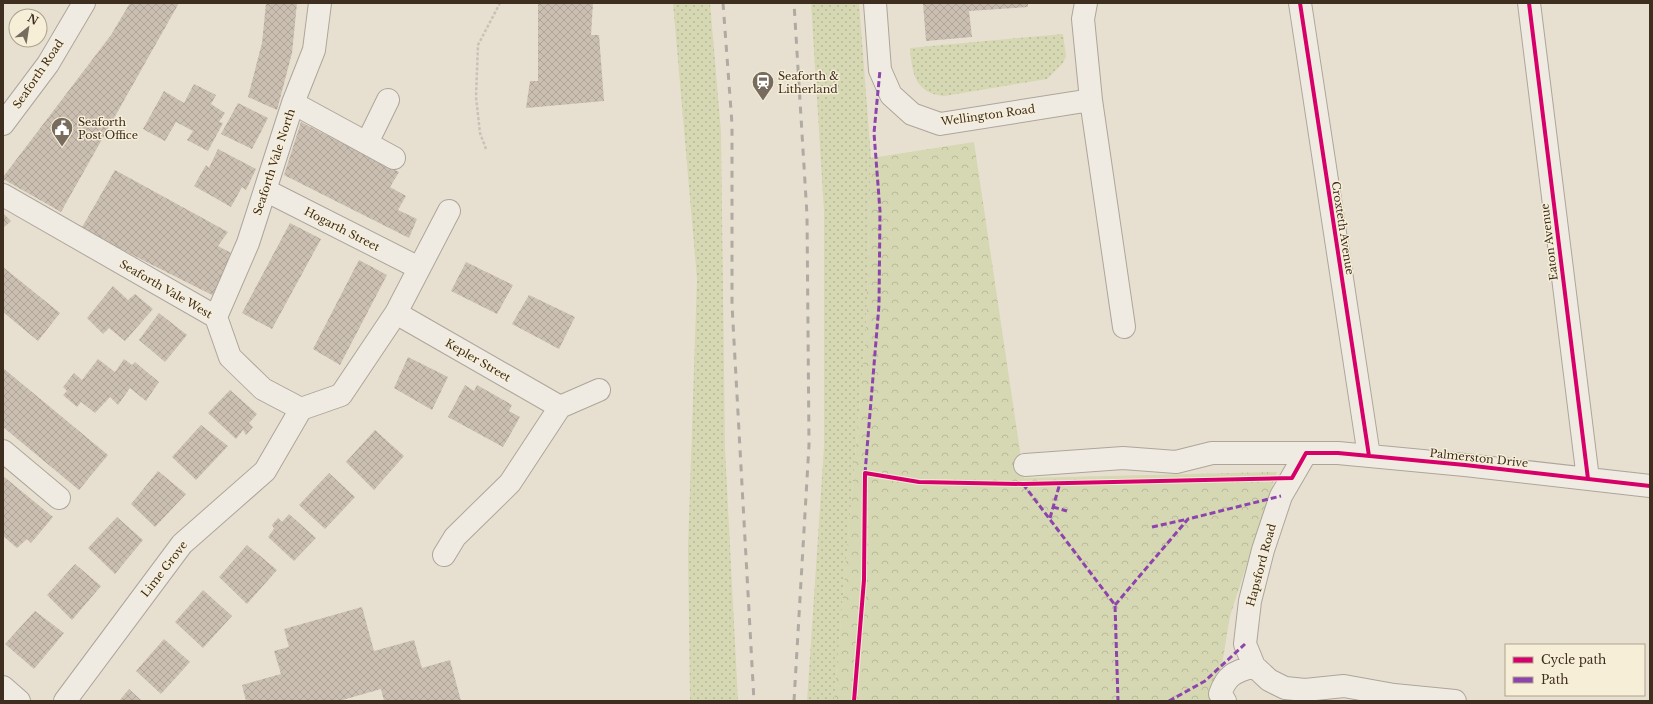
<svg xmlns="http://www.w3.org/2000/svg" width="1653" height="704" font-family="'Libre Baskerville',serif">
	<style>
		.grass { fill: url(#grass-dots) }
		.park { fill: url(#park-crowns) }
		.building { fill: url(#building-cross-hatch) }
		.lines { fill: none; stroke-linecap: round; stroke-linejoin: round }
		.minor-casing { stroke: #ada599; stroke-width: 24 }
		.path { stroke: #c8c2b9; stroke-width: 2.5; stroke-dasharray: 3 2; stroke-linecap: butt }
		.minor { stroke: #efebe3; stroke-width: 22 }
		.rail { stroke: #afaaa2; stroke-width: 3; stroke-dasharray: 7 7; stroke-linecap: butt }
		.quiet { stroke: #8e44ad; stroke-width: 3; stroke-dasharray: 6 3; stroke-linecap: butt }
		.cycleway-casing { stroke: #f7eed8; stroke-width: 6 }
		.cycleway { stroke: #d6006c; stroke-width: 4 }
		.labels { text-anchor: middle; stroke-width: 3; stroke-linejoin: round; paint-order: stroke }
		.street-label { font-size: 11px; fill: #3d2e20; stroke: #f7eed8 }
		.poi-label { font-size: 11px; fill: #3d2e20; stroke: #f7eed8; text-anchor: start }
	</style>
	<defs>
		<pattern id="grass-dots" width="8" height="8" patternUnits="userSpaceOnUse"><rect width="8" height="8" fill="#d6d7b3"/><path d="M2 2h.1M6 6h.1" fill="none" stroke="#b9b99a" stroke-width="1.8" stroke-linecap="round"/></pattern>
		<pattern id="park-crowns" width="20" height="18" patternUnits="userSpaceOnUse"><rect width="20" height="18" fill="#d6d7b3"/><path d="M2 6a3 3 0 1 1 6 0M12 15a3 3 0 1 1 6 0" fill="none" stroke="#b9b99a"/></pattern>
		<pattern id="building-cross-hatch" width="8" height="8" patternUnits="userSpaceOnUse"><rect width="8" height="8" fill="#cbbfb2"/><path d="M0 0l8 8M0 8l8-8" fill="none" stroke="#afa499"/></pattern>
	</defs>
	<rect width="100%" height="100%" fill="#e7e0d1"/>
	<!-- grass -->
	<path class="grass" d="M 673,3 L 710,3 L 721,132 L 725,449 L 738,701 L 690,701 L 688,548 L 697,279 Z
		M 811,3 L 859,3 L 871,158 L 866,330 L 834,701 L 807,701 L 824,447 L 824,211 Z
		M 1063,34 L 1066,56 L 1063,63 L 1047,79 L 944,96 C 915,93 912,74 910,48 Z"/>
	<!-- park -->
	<path class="park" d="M 974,142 L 1024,478 L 1277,472 L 1230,616 L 1216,701 L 834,701 L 866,330 L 871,158 Z"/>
	<!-- building -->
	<path class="building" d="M 130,3 L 179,3 L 61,212 L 3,179 L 3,177 L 111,35 Z
		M 266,3 L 297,3 L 292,53 L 277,110 L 248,97 L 262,43 Z
		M 538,3 L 593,3 L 591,35 L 599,35 L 604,101 L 526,108 L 530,81 L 538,81 Z
		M 923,3 L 1028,3 L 1028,7 L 969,11 L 972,37 L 926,41 Z
		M 194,84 L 216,95 L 211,104 L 225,113 L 219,122 L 223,123 L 208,151 L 187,140 L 193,131 L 176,122 L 165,141 L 143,129 L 164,91 L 184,103 Z
		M 238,103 L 268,118 L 252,149 L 221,134 Z
		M 301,122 L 399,172 L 390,187 L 406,196 L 398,210 L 417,219 L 409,238 L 284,175 Z
		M 218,149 L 256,169 L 246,190 L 242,187 L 231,207 L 194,186 L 206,165 L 209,168 Z
		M 115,170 L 228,232 L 218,246 L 233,254 L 216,297 L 81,229 Z
		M 3,213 L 11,221 L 3,228 Z
		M 290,223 L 321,239 L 272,329 L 242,313 Z
		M 359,260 L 387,275 L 340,365 L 313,349 Z
		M 466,262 L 513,285 L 497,314 L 451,291 Z
		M 3,267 L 60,313 L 38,341 L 3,312 Z
		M 113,286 L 128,300 L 135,294 L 153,309 L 125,341 L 109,328 L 103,334 L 87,318 Z
		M 529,295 L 575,317 L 559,349 L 512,324 Z
		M 159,313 L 187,335 L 165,362 L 139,340 Z
		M 408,357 L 448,377 L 432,410 L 394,388 Z
		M 98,359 L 115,372 L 124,359 L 132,365 L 135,362 L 159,382 L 146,401 L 130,388 L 118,405 L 110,397 L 95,413 L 81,402 L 77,407 L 63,395 L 67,391 L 63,387 L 74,373 L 82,380 Z
		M 3,368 L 108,455 L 79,490 L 3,427 Z
		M 465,385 L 474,391 L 477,385 L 512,405 L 509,411 L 520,417 L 503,447 L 448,417 Z
		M 230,390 L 257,414 L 249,423 L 253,427 L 246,435 L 243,430 L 236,439 L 208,413 Z
		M 201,425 L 228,446 L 196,480 L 172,457 Z
		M 375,430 L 404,456 L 374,490 L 346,462 Z
		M 158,471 L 186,494 L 155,527 L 131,504 Z
		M 329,473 L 355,497 L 325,529 L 299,505 Z
		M 3,476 L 53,517 L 31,543 L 27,539 L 17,548 L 3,536 Z
		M 289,514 L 316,538 L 294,561 L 268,537 L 274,529 L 272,525 L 278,518 L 282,522 Z
		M 117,517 L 143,540 L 115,574 L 88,548 Z
		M 247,545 L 277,570 L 247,604 L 219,577 Z
		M 75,564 L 101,586 L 72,620 L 47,595 Z
		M 203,590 L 232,616 L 203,648 L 175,622 Z
		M 362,607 L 374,651 L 414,640 L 422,668 L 450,660 L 461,701 L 384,701 L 381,689 L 339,701 L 246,701 L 242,685 L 281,674 L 274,651 L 289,647 L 284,629 Z
		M 35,611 L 64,633 L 34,669 L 5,644 Z
		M 164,639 L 190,662 L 161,694 L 136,671 Z
		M 129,689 L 142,701 L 119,701 Z"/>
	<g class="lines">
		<!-- minor casing -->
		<g class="minor-casing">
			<path id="minor" d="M 875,3 L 880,70 L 891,95 L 912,114 L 940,124 L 1091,100
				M 1086,3 L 1083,19 L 1091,100 L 1124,327
				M 1300,3 L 1369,456
				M 1529,3 L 1588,479
				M 293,103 L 394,158
				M 3,124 L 48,64 L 84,3
				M 367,143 L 388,100
				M 265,190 L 419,268
				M 3,195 L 216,317 L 230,357 L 263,389 L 301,409
				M 396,313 L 560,407
				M 216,317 L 248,243 L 293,103 L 314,50 L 320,3
				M 301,409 L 341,395 L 396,313 L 449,211
				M 3,451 L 59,498
				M 1306,453 L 1281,496 L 1263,550 L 1250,601 L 1245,644 L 1254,666 L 1269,680 L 1285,688 L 1305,690 L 1344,686 L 1394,695 L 1455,701
				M 1025,465 L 1123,458 L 1176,462 L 1212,453 L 1338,453 L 1465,465 L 1650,486
				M 444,555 L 455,537 L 510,483 L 560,407 L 599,390
				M 3,687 L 19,701
				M 65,701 L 182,544 L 265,471 L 301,409
				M 1225,701 L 1220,694 C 1227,674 1235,672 1254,666"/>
		</g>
		<!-- path -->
		<path class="path" d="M 486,149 L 480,133 L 476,97 L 478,45 L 500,3"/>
		<!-- minor -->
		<use href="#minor" class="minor"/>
		<!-- rail -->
		<path class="rail" d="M 723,3 L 732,124 L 732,305 L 754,701
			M 794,701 L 809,445 L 807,215 L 794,3"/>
		<!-- quiet -->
		<path class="quiet" d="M 865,473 L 879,305 L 880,211 L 874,133 L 880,70
			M 1023,484 L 1115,605 L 1118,701
			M 1053,507 L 1067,511
			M 1050,518 L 1060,483
			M 1152,527 L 1188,519
			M 1115,605 L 1188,519 L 1281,496
			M 1169,701 L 1205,681 L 1245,644"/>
		<!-- cycleway casing -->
		<g class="cycleway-casing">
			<path id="cycleway" d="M 1300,3 L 1369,456
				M 1529,3 L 1588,479
				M 854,701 L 864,580 L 865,473 L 919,482 L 1023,484 L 1292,478 L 1306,453 L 1338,453 L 1465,465 L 1650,486"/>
		</g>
		<!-- cycleway -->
		<use href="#cycleway" class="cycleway"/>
	</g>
	<!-- icons -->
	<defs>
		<g id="station-pin" transform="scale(1.15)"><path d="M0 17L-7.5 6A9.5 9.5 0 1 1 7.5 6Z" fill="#786c5e" stroke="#f7eed8"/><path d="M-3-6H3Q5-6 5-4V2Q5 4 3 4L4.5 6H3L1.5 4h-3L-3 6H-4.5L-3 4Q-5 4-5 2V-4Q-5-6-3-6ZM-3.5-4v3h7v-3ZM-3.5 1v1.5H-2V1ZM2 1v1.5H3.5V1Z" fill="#fff"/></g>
		<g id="civic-pin" transform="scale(1.15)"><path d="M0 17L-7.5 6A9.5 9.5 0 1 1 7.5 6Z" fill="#786c5e" stroke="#f7eed8"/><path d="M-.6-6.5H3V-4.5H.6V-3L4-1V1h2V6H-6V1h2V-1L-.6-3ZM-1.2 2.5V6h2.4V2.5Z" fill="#fff"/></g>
	</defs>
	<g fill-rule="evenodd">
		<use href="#station-pin" x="763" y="82"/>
		<use href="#civic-pin" x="62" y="128"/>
	</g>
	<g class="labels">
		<!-- street labels -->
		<g class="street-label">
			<text transform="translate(38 74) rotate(-56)" y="4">Seaforth Road</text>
			<text transform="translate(988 115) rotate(-8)" y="4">Wellington Road</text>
			<text transform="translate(274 162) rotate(-72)" y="4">Seaforth Vale North</text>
			<text transform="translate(1343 228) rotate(81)" y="4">Croxteth Avenue</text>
			<text transform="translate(342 229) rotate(27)" y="4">Hogarth Street</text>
			<text transform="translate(1549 242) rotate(-97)" y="4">Eaton Avenue</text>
			<text transform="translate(166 289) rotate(30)" y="4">Seaforth Vale West</text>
			<text transform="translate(478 360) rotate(30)" y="4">Kepler Street</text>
			<text transform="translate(1479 458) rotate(6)" y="4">Palmerston Drive</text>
			<text transform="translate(1261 565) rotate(-75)" y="4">Hapsford Road</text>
			<text transform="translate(164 569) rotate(-52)" y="4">Lime Grove</text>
		</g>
		<!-- poi labels -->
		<g class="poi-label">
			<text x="778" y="80">Seaforth &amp;<tspan x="778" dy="13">Litherland</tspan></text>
			<text x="78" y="126">Seaforth<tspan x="78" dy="13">Post Office</tspan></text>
		</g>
	</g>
	<!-- border -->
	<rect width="1653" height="704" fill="none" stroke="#3d2e20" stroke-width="8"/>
	<!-- legend -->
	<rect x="1505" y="644" width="140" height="52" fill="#f7eed8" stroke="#ada18e"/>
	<rect x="1513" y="657" width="20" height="6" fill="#d6006c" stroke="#ada18e"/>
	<text x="1541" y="664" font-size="12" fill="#3d2e20">Cycle path</text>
	<rect x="1513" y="677" width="20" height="6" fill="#8e44ad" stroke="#ada18e"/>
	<text x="1541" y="684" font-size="12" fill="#3d2e20">Path</text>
	<!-- north arrow -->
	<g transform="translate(28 28) rotate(30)"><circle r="19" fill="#f7eed8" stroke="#ada18e"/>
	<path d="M0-3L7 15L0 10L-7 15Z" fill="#786c5e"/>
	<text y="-6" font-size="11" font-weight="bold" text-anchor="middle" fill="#3d2e20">N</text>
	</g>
</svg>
